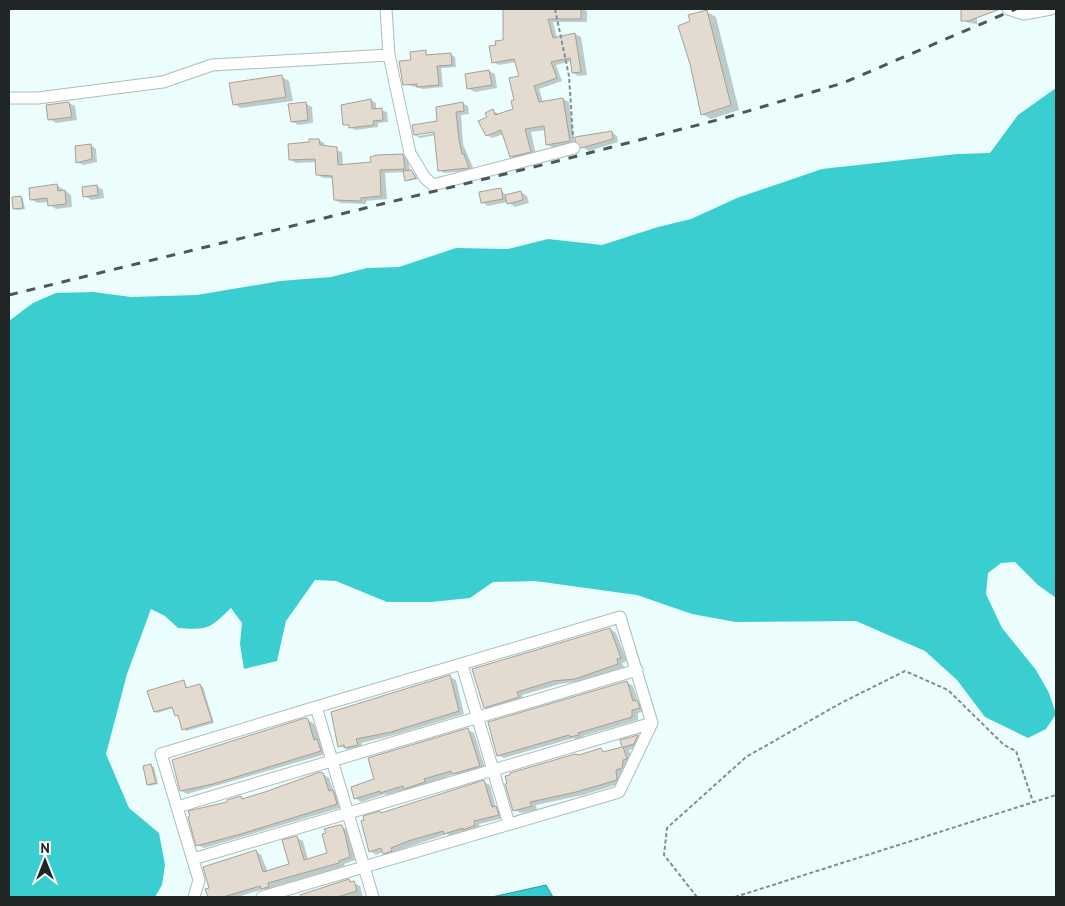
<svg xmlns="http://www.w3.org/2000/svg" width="1065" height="906" font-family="'PT Sans',sans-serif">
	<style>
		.forest { fill: #3aced1 }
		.water { fill: #36cbce; stroke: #2f9a9c }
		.shadow { fill: #0003; fill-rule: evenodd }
		.building { fill: #e3dbcf; stroke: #a8a095 }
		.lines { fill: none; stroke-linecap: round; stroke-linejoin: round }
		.minor-casing { stroke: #acbdbd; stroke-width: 13 }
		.path { stroke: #828d8d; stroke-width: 2; stroke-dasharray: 4 2.5; stroke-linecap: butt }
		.minor { stroke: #fff; stroke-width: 11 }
		.rail { stroke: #4e5757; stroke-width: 3; stroke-dasharray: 9 9; stroke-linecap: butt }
	</style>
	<rect width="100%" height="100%" fill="#ecfdfd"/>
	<!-- forest -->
	<path class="forest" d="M 1056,88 L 1056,598 L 1038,585 L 1015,562 L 1001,563 L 988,573 L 986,594 L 1002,628 L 1036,670 L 1049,693 L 1056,714 L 1046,729 L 1028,738 L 985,717 L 957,680 L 925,651 L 856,621 L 736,622 L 692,614 L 637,595 L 535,581 L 493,582 L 470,598 L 431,602 L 387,602 L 336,581 L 315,580 L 286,621 L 277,661 L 244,669 L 240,644 L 242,623 L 231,608 C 209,629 209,630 178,628 L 165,616 L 151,609 L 127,674 L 106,754 L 129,808 L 159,833 L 165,865 L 162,885 L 155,897 L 9,897 L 9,321 L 33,303 L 56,293 L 93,292 L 131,297 L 197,295 L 280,281 L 331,277 L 367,268 L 399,267 L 456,248 L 508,249 L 548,239 L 602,245 L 658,227 L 691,219 L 737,198 L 822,169 L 957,154 L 990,153 L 1018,115 Z"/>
	<!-- water -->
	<path class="water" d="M 546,885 L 553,897 L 492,897 Z"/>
	<!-- shadow -->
	<path class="shadow" d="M 504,9 L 582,9 L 587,11 L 587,22 L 553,22 L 557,38 L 575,34 L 581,37 L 587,75 L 578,76 L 573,73 L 572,61 L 556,65 L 562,81 L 539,89 L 543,102 L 563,99 L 569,102 L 575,144 L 553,148 L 547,144 L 546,130 L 531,132 L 536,155 L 517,160 L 511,156 L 504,134 L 492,138 L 485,134 L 480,121 L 488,118 L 493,111 L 499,114 L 514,109 L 520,77 L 516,62 L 499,65 L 493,62 L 505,41 Z
		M 963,9 L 977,9 L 977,24 L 969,23 L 963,20 Z
		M 707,12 L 716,17 L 739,110 L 711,119 L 702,114 L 692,22 Z
		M 425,52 L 430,56 L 450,54 L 455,57 L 456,67 L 441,68 L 443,87 L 423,89 L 404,84 L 413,61 Z
		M 489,71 L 495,74 L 497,88 L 475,92 L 468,88 Z
		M 282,77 L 289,81 L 293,101 L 241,108 L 234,104 Z
		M 371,100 L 376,103 L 376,109 L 387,112 L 388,122 L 378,123 L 378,127 L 355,130 L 345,124 Z
		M 69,103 L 75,106 L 77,120 L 56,123 L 49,119 Z
		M 305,103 L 312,107 L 313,123 L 298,125 L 292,121 Z
		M 462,103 L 468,106 L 469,114 L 461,115 L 463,144 L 474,170 L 444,173 L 439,170 L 436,135 L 420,138 L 415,135 L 439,122 ZM 440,130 L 441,132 L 418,136 L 418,133 Z
		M 611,132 L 617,136 L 618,142 L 589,151 L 582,147 Z
		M 319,140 L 324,143 L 325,147 L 342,152 L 343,165 L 372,163 L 402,155 L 408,159 L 410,171 L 414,173 L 418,179 L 409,181 L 406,180 L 404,172 L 385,173 L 387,199 L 366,201 L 366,204 L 341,203 L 335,200 L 333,178 L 323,178 L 318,175 L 317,162 L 296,163 L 291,160 L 290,145 Z
		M 91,145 L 96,149 L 97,162 L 83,165 L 77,162 Z
		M 57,185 L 71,195 L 72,207 L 56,209 L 50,205 L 49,202 L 38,203 L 32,200 Z
		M 97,186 L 103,190 L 104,198 L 91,200 L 85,196 Z
		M 501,190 L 507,196 L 521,192 L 527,196 L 529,203 L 515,207 L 508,202 L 488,206 L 482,202 Z
		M 21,197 L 23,199 L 25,209 L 17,210 L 14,209 Z
		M 610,629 L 616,633 L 627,661 L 622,663 L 624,667 L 582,681 L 560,684 L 522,695 L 524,701 L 491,711 L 485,707 Z
		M 450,677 L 456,680 L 464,714 L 398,734 L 361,743 L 363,748 L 352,751 L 339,746 Z
		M 184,681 L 188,689 L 200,685 L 203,687 L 214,723 L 186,731 L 173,708 L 157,713 L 155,711 Z
		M 627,682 L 633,686 L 638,701 L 643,705 L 645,711 L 638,713 L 638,720 L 583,736 L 584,738 L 577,740 L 574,738 L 504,758 L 498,755 Z
		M 308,720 L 314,724 L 326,754 L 187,794 L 181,791 Z
		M 468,730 L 474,733 L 485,768 L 459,777 L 454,774 L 411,791 L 408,789 L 387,795 L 385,794 L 361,802 L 355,798 L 376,780 Z
		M 638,736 L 643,739 L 640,747 L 629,750 L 632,762 L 628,771 L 621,773 L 622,783 L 583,795 L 536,805 L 537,810 L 521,813 L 515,810 L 579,756 L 601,749 L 607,753 L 624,748 L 621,741 Z
		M 151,766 L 154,767 L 158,784 L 150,786 L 148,784 Z
		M 323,774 L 329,778 L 334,792 L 339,795 L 343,807 L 204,848 L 198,845 L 229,803 L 241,797 L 244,799 Z
		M 484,782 L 490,785 L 496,808 L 501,811 L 504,818 L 479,824 L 480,829 L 450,836 L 447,834 L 396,851 L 397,854 L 390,856 L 383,852 L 376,855 L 370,851 L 382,814 Z
		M 342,827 L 348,830 L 356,856 L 354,856 L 355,860 L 344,864 L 345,866 L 273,887 L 274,890 L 268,892 L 264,889 L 237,897 L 209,897 L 207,890 L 256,851 L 261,855 L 268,872 L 290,865 L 297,838 L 303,841 L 308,860 L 329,854 Z
		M 349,881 L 360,886 L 363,897 L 296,897 Z"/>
	<!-- building -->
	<path class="building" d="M 503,9 L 581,9 L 581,19 L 548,19 L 553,38 L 575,33 L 581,72 L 572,73 L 570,58 L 551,62 L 557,78 L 534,86 L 539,102 L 563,98 L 570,141 L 546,145 L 544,126 L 525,129 L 531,152 L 510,157 L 501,130 L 486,136 L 478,121 L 487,117 L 485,113 L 493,109 L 495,115 L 513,109 L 511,101 L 514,100 L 509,78 L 519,76 L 514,59 L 492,63 L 489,46 L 496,45 L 495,41 L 503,40 Z
		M 961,9 L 997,9 L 998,10 L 968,21 L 961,21 Z
		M 707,10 L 731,105 L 701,115 L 690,64 L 678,26 L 690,21 L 688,15 Z
		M 426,50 L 426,55 L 451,53 L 452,65 L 437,66 L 439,85 L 417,87 L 417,84 L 403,85 L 399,61 L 411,60 L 410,52 Z
		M 489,70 L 492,85 L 467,89 L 465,74 Z
		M 282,75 L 286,97 L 233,105 L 229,83 Z
		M 371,99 L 372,109 L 382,108 L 383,120 L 373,121 L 374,125 L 349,128 L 349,125 L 343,125 L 341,105 Z
		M 69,102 L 72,117 L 48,120 L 46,105 Z
		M 306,102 L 308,120 L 291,122 L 288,104 Z
		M 463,102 L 464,111 L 456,112 L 459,140 L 462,154 L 464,154 L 469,168 L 438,171 L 434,132 L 414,135 L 412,125 L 437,121 L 436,107 Z
		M 612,131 L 613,139 L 581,148 L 575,141 L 575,137 Z
		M 309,139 L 319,139 L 320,145 L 337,147 L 338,165 L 371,162 L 370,157 L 377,155 L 403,154 L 405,169 L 380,170 L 381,196 L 361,198 L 361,201 L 334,200 L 332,176 L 316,175 L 315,159 L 289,160 L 288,144 L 309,142 Z
		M 91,144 L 92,159 L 76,163 L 75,146 Z
		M 411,170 L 416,178 L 405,181 L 403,171 Z
		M 57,184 L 58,191 L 65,190 L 66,204 L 48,206 L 47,198 L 30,200 L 29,188 Z
		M 97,185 L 98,195 L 83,197 L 82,187 Z
		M 501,188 L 503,199 L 481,203 L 479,192 Z
		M 521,191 L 523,200 L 507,204 L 505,195 Z
		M 21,196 L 23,208 L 13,209 L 12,197 Z
		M 610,628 L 621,658 L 617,659 L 618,664 L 575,679 L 553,681 L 517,692 L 519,697 L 484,708 L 472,669 Z
		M 450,675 L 459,711 L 391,732 L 356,739 L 358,745 L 345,748 L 344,745 L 338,747 L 331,712 Z
		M 184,680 L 186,688 L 200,684 L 212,721 L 182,730 L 178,715 L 175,716 L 172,707 L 154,712 L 147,691 Z
		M 627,681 L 633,701 L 637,700 L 640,708 L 632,710 L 632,717 L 578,733 L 579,735 L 570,737 L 569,735 L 497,756 L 488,722 Z
		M 305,718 L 308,719 L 314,740 L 317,739 L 321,751 L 213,784 L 180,791 L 172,760 Z
		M 468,728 L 480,766 L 452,774 L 451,771 L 424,779 L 425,782 L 404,789 L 403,786 L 380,793 L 380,791 L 354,799 L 351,787 L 374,779 L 368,758 Z
		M 638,735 L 634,744 L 623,747 L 627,759 L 623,760 L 622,768 L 616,770 L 617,780 L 576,792 L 530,802 L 532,806 L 513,811 L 505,784 L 507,783 L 505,776 L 510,775 L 510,773 L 575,754 L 579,755 L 601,748 L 603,752 L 622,747 L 620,740 Z
		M 151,764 L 156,783 L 147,785 L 143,766 Z
		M 320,772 L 323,773 L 329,791 L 333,790 L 337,804 L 241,834 L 196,846 L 188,817 L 190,816 L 188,811 L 227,802 L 227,800 L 241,796 L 242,799 L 265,792 Z
		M 484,780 L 492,807 L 496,806 L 499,815 L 474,821 L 475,825 L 463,830 L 463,828 L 444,834 L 443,831 L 408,841 L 391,848 L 392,851 L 383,854 L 381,848 L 369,852 L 361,821 L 364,820 L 363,816 L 380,811 L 381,813 Z
		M 339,825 L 342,825 L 345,834 L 350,857 L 339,861 L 339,863 L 268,883 L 269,887 L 261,889 L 260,886 L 223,897 L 208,897 L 205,889 L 209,888 L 203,867 L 256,850 L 263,872 L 289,864 L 282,840 L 297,836 L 304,860 L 327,853 L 322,834 L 326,833 L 324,829 Z
		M 349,879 L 350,882 L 354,881 L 357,891 L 337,897 L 301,897 L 300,895 Z"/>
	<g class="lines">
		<!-- minor casing -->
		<g class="minor-casing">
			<path id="minor" d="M 386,9 L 389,55 L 410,153 L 425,178 L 433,185 L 574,148
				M 1008,9 L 1024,14 L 1051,9
				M 9,98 L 38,98 L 163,82 L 212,65 L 389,55
				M 462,665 L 509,824
				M 177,807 L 637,670
				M 193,859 L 652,723
				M 194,897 L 199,880 L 161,754 L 316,707 L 373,897
				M 262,897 L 619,792 L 652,723 L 620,617 L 316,707"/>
		</g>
		<!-- path -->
		<path class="path" d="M 555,9 L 569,76 L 573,138
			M 697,897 L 664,855 L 667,828 L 746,757 L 841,703 L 905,671 L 948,690 L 1004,745 L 1016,751 L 1033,802
			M 735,897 L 1056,795"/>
		<!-- minor -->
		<use href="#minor" class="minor"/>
		<!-- rail -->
		<path class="rail" d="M 9,295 L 546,164 L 721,119 L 843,83 L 1016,9"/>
	</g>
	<!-- border -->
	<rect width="1065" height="906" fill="none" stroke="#202626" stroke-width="20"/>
	<!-- north arrow -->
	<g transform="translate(45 861)" stroke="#ffffff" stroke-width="4" paint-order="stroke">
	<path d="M0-4L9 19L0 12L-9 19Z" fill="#202626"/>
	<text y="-8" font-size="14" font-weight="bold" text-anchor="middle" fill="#202626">N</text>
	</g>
</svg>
